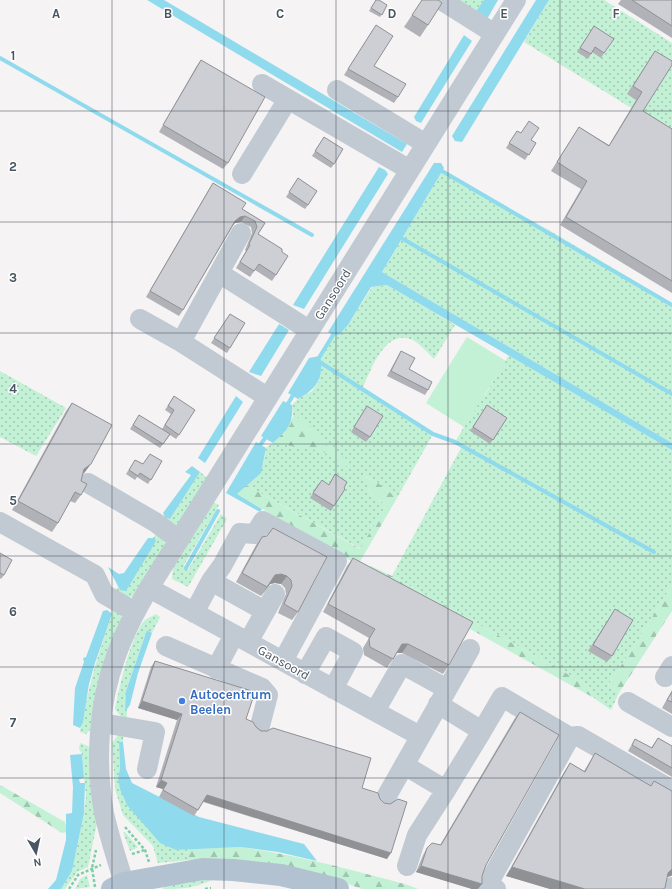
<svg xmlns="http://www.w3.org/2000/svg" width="672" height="889" font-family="Karla,sans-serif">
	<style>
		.grass { fill: url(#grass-dots) }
		.forest { fill: url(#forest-firs) }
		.park { fill: #c3f1d5 }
		.water { fill: #90daee }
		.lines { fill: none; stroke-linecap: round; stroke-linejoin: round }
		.stream { stroke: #90daee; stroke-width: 4 }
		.path { stroke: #7ad0a6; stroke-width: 2.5; stroke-dasharray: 3 2; stroke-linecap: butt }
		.minor { stroke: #c1cad2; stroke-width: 20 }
		.major { stroke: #b3c2d1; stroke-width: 22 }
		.wall { fill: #b0b2b7 }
		.shaded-wall { fill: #909195 }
		.building { fill: #cdcfd5; stroke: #909195 }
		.grid { fill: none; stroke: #4a5661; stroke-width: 1; stroke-opacity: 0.55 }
		.shop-dot { fill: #3f7fe0; stroke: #fff; stroke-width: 1.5 }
		.labels { text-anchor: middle; stroke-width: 3; stroke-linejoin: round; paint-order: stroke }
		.street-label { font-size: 13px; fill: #4a5661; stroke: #fff }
		.shop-label { font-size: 13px; font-weight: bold; fill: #366cbe; stroke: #fff; text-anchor: start }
		.grid-label { font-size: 13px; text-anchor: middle; font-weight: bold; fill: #4a5661; stroke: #fff; stroke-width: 3; stroke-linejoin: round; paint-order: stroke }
	</style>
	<defs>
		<pattern id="grass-dots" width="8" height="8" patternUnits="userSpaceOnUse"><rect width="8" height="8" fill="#c3f1d5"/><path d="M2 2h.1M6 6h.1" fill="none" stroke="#a0c6b0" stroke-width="1.8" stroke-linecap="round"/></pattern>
		<pattern id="forest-firs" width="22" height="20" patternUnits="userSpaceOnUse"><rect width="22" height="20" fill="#c3f1d5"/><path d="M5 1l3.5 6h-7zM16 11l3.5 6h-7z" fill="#a0c6b0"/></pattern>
	</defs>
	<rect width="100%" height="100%" fill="#f5f3f3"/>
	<!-- grass -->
	<path class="grass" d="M 454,0 L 484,0 L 474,14 Z
		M 549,0 L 604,0 L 672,43 L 672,133 L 524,42 Z
		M 442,171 L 547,229 L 672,303 L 672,443 L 382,272 Z
		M 387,285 L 455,325 L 434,359 C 428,353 420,344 413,340 C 385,328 372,368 363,387 L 433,434 L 397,498 L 378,483 L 363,475 L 370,493 L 386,505 L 361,549 L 246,485 C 261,477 264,464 266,448 L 273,443 L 293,417 L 292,405 L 298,399 L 312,391 L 319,381 L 320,356 L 333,335 L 339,335 L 348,325 L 372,287 Z
		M 509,355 L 672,450 L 672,585 L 637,642 L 608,685 L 619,693 L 611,710 L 594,698 L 589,686 L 392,576 L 462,446 L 455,442 L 481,398 L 485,395 Z
		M 0,371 L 66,408 L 36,456 L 0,437 Z
		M 200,472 L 209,479 L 180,524 L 169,528 L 157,520 L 164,515 L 170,519 Z
		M 209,500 L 219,505 L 184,565 L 188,570 L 221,514 L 227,519 L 188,587 L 172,579 L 173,566 Z
		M 157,533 L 163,538 L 166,547 L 136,596 L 121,599 L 113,593 L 118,587 L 120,590 L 155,541 L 153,538 Z
		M 114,605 L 121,613 L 122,621 L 93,727 L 86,734 L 80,732 C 80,726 83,721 84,715 C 90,680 100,648 112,615 L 110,613 Z
		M 156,614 L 160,617 L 152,633 L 147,630 L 126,691 L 125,710 L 127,709 L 127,720 L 122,718 L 115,709 C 119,689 131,634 145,620 C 148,618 153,616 156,614 Z
		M 124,734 L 123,742 L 119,743 L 120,768 L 118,778 L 176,850 L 191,849 L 184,853 L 189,860 L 158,863 L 153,846 L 123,815 L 115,789 L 112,743 L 118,735 Z
		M 80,743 L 88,746 L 93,752 L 98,818 L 88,867 L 77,872 L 65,889 L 61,889 L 72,871 L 84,813 L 86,797 L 82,754 L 79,749 Z
		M 123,832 L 125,832 L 138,847 L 137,848 L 130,851 Z
		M 87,875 L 90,887 L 75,889 L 80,879 Z
		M 214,879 C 197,888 182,889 163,889 L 163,887 L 192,881 Z"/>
	<!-- forest -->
	<path class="forest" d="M 293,417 L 297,417 L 318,432 L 325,445 L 350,461 L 346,467 L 322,451 L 273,443 L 290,426 Z
		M 362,475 L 378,483 L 397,498 L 358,565 L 237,494 L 246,485 L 360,549 L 386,505 L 370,493 Z
		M 371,566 L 392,576 L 589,686 L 594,698 L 364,570 Z
		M 672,585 L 672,611 L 619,693 L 608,685 L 637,642 Z
		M 0,785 L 65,822 L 67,832 L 62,833 L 0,793 Z
		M 240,847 C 297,855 352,870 408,885 L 418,889 L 362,889 L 342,882 L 230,859 L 189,860 L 184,853 L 191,849 Z"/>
	<!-- park -->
	<path class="park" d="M 467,337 L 506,361 L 464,427 L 426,403 Z"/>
	<!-- water -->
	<path class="water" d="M 147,0 L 164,0 L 407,144 L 402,152 Z
		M 484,0 L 498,0 L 486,21 L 474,14 Z
		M 536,0 L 549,0 L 462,142 L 455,141 L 452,136 Z
		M 464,35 L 472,41 L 421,123 L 416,121 L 414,117 Z
		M 434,163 L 441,163 L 444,168 L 382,272 L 672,443 L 672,450 L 387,285 L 371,287 L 348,325 L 339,335 L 333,335 L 328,332 Z
		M 379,167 L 385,170 L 388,174 L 304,309 L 293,305 Z
		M 279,324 L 289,330 L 261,376 L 249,372 Z
		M 320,356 C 324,379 317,388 298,399 L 288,393 L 309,358 Z
		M 236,396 L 243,402 L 205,463 L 198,458 Z
		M 283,401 L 292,405 C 293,426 287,429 273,443 L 261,436 Z
		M 256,442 L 266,448 L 261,473 L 237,494 L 262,509 L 260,512 L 226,493 Z
		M 192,466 L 200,472 L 170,519 L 165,517 L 163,513 L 191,475 L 185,472 Z
		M 148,538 L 154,538 L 156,541 L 126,591 L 120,590 L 108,567 L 119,574 L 124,573 Z
		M 107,610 L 112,614 L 95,663 L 89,684 L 83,722 L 80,728 L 73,725 L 75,688 L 84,662 L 83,658 L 86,657 L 103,611 Z
		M 147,630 L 152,633 L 138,673 L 130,705 L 127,709 L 125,710 L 126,691 Z
		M 119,742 L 123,742 L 126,769 L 132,783 L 199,817 L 304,844 L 317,861 L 278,852 L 240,847 L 176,850 L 160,843 L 127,805 L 120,789 L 118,778 L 120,768 Z
		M 82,754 L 84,778 L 79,779 L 80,783 L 85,783 L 84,813 L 72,871 L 61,889 L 48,889 L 56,880 L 66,840 L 66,814 L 72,813 L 73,787 L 70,755 Z"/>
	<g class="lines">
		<!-- stream -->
		<path class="stream" d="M 0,58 L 312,235
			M 442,171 L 672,305
			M 403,239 L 672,394
			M 317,361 L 333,335
			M 318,361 L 433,434 L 455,442 L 654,552
			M 286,407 L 295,392
			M 258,448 L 268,434
			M 186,568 L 218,511"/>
		<!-- path -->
		<path class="path" d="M 125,827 L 145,850 L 149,862
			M 132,854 L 145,850
			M 95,887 L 92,868 L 96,850
			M 69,889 L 78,875 L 101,865
			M 205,889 L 211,888"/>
		<!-- minor -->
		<path class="minor" d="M 441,0 L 495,34
			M 262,84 L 410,170
			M 337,90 L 426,144
			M 242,174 L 288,99
			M 219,273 L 309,330
			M 140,319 L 181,342 L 267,397
			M 181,342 L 241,233
			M 88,483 L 155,522 L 179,540
			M 0,522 L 95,575 L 104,594 L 135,612
			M 211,581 L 222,566 L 240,533 L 255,534 L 263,521 L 337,561 L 283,661
			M 149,588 L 420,736
			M 194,613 L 211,581 L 265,611
			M 248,642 L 275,594
			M 166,646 L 262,688 L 268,695 L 260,726
			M 216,669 L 234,635
			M 305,674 L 326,637 L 353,652 L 333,689
			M 665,677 L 672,666
			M 628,702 L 672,727
			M 375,711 L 402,664 L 447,689
			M 102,723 L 155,732 L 147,769
			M 482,731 L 502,697 L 570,737 L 492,877 L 488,887 L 496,889
			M 570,737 L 578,736 L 672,790
			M 404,765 L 446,790 L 482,731 L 438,704
			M 385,799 L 470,649
			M 407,866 L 417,835 L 446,790
			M 124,883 C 117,860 109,836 104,813 C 95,763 98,704 116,656 C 124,633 136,610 149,588 L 516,0
			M 671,889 L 672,887"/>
		<!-- major -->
		<path class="major" d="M 112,889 L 124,883 L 203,869 L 233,870 L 281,875 L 338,889"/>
	</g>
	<!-- wall -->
	<path class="wall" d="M 376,0 L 387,5 L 380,17 L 369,11 Z
		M 422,0 L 438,0 L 428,25 L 420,37 L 404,27 Z
		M 621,0 L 672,0 L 672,38 L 618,4 Z
		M 376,25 L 374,66 L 398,97 L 394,103 L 344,75 Z
		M 594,26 L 604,53 L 601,58 L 592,52 L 588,59 L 577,52 Z
		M 655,51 L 643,111 L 672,129 L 672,293 L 560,225 L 581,189 L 551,171 L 579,127 L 609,145 L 636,100 L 627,94 Z
		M 201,60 L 228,163 L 223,169 L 159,132 L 196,67 Z
		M 517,131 L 536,143 L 525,160 L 506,148 Z
		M 324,137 L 334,164 L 331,168 L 312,156 Z
		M 298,178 L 308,205 L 305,209 L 286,197 Z
		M 213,183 L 242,209 L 265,223 L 258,234 L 276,275 L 272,281 L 255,270 L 250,277 L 236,268 L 246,251 L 245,250 L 252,233 L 251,227 L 241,222 L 235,223 L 233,226 L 183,310 L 179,316 L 146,297 L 209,189 Z
		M 230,314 L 230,348 L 227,353 L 211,343 Z
		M 401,351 L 409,369 L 428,390 L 425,395 L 387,376 L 398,356 Z
		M 174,396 L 179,435 L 176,439 L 170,435 L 160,448 L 130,429 L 139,415 L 162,429 L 171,414 L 165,410 Z
		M 72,403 L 85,472 L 83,474 L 81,481 L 81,495 L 75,503 L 70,501 L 58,523 L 52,532 L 12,510 L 66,411 Z
		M 487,405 L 507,418 L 490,444 L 470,431 Z
		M 364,410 L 370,437 L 366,442 L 351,432 Z
		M 135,460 L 143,464 L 162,461 L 148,484 L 137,477 L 135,480 L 126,474 Z
		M 335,474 L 344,488 L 334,506 L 331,511 L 310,498 L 318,484 L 329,485 Z
		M 262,537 L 327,557 L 298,612 L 292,620 L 278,613 L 286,594 L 285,588 L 281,584 L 275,583 L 270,584 L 261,596 L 236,582 L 256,545 Z
		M 0,553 L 4,575 L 1,579 L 0,578 Z
		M 353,558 L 449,665 L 443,674 L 402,653 L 397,653 L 387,668 L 364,655 L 363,648 L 369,638 L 323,612 L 347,566 Z
		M 615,609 L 612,656 L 607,662 L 588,651 Z
		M 155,661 L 246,719 L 256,727 L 362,788 L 387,859 L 203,802 L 194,816 L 159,797 L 163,789 L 156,787 L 177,720 L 138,708 L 151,667 Z
		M 672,690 L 672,714 L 662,708 Z
		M 520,712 L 486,865 L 482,876 L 478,889 L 472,889 L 416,872 L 423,855 L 427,848 L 440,845 L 515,718 Z
		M 658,738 L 672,746 L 672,777 L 628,751 L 635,739 L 651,748 Z
		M 595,753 L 651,786 L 654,781 L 672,791 L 672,875 L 671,876 L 667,877 L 664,889 L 550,889 L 506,876 L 564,772 L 570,763 L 584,771 Z"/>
	<!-- shaded-wall -->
	<path class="shaded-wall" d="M 245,216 L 241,222 L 235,223 L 231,227 L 235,221 L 240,217 Z
		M 91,464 L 85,472 L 78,478 L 84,469 Z
		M 281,574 L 287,576 L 281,584 L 275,583 L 270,584 L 261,596 L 275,575 Z
		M 402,644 L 408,644 L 402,653 L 397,653 Z
		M 142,701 L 182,714 L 177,720 L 138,708 Z
		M 161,780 L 167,783 L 163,789 L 156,787 Z
		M 207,795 L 391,853 L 387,859 L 202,801 Z
		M 421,866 L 482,884 L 478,889 L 472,889 L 416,872 Z
		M 512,867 L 585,889 L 550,889 L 506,876 Z
		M 672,869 L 672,875 L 671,876 L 666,877 L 668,873 Z"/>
	<!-- building -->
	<path class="building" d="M 376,0 L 379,0 L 387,5 L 382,15 L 371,8 Z
		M 422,0 L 438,0 L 442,3 L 428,25 L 412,15 Z
		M 632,0 L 672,0 L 672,26 Z
		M 376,25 L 393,36 L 374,66 L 406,84 L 398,97 L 348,69 Z
		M 594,26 L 614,39 L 604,53 L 595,47 L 591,54 L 580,48 Z
		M 655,51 L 672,61 L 672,65 L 643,111 L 672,129 L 672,281 L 566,217 L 587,181 L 557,162 L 579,127 L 609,146 L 642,92 L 633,86 Z
		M 201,60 L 265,97 L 228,163 L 163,125 Z
		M 529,121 L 539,128 L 531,140 L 536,143 L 529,155 L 509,143 L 517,131 L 521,133 Z
		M 324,137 L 343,149 L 334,164 L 315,151 Z
		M 298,178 L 317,191 L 308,205 L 289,192 Z
		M 213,183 L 246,203 L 242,209 L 265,223 L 258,234 L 282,249 L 282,252 L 288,256 L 276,275 L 259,264 L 254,271 L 240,262 L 250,245 L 249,244 L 257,227 L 255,221 L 245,216 L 240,217 L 235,221 L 183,310 L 150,291 Z
		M 230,314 L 245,323 L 230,348 L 214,338 Z
		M 401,351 L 415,358 L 409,369 L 432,382 L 428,390 L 391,371 Z
		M 174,396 L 195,410 L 179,435 L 165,425 L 174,410 L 168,406 Z
		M 72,403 L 112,425 L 91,464 L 84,469 L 81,481 L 87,484 L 81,495 L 75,492 L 58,523 L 18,501 Z
		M 487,405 L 507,418 L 493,440 L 473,427 Z
		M 367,406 L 383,416 L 370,437 L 354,427 Z
		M 139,415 L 170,434 L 163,444 L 133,425 Z
		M 150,454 L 162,461 L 151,480 L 140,473 L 138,476 L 129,470 L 135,460 L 143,464 Z
		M 335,474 L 347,482 L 344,488 L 345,489 L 334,506 L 313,493 L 322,480 L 329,485 Z
		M 273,528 L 327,557 L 298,612 L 284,604 L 292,586 L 291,580 L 287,576 L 281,574 L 275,575 L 267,587 L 242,573 L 262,537 L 267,536 Z
		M 0,553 L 12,560 L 4,575 L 0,573 Z
		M 353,558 L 473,622 L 449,665 L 408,644 L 402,644 L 393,659 L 370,647 L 369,639 L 375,629 L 328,604 Z
		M 615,609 L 633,620 L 612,656 L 593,645 Z
		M 155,661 L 255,692 L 246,719 L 253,722 L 256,727 L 261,731 L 267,731 L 273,728 L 371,758 L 362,788 L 378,793 L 380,799 L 384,803 L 390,804 L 398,799 L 407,802 L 391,853 L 207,795 L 198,810 L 163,790 L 167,783 L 161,780 L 182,714 L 142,701 Z
		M 672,692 L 672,702 L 667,700 Z
		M 520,712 L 559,735 L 486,865 L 482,876 L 482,884 L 421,866 L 427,848 L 432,843 L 441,845 Z
		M 658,738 L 672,746 L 672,768 L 632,745 L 635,739 L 652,748 Z
		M 595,753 L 651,786 L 654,781 L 672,791 L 672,869 L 668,873 L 665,888 L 663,889 L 585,889 L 512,867 L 570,763 L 585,772 Z"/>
	<!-- grid -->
	<path class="grid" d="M 112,0 L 112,889M 224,0 L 224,889M 336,0 L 336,889M 448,0 L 448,889M 560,0 L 560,889M 0,111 L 672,111M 0,222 L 672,222M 0,333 L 672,333M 0,444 L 672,444M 0,556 L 672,556M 0,667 L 672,667M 0,778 L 672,778"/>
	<!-- markers -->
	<circle class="shop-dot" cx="182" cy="701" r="4"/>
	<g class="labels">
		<!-- street labels -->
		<g class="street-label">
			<text transform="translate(332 294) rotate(-58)" y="5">Gansoord</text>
			<text transform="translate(284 662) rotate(29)" y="5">Gansoord</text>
		</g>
		<!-- shop labels -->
		<g class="shop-label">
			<text x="190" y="699">Autocentrum<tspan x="190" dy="15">Beelen</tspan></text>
		</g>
	</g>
	<g class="grid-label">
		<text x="56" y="18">A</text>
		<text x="168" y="18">B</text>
		<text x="280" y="18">C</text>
		<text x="392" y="18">D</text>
		<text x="504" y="18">E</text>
		<text x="616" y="18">F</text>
		<text x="13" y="60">1</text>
		<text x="13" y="171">2</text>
		<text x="13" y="282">3</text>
		<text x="13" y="393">4</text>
		<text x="13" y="505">5</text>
		<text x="13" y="616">6</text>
		<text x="13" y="727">7</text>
	</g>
	<!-- north arrow -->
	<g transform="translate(36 853) rotate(171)" stroke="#ffffff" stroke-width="3" paint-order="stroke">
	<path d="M0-3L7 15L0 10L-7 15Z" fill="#4a5661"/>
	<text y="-6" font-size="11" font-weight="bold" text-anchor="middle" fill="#4a5661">N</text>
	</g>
</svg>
